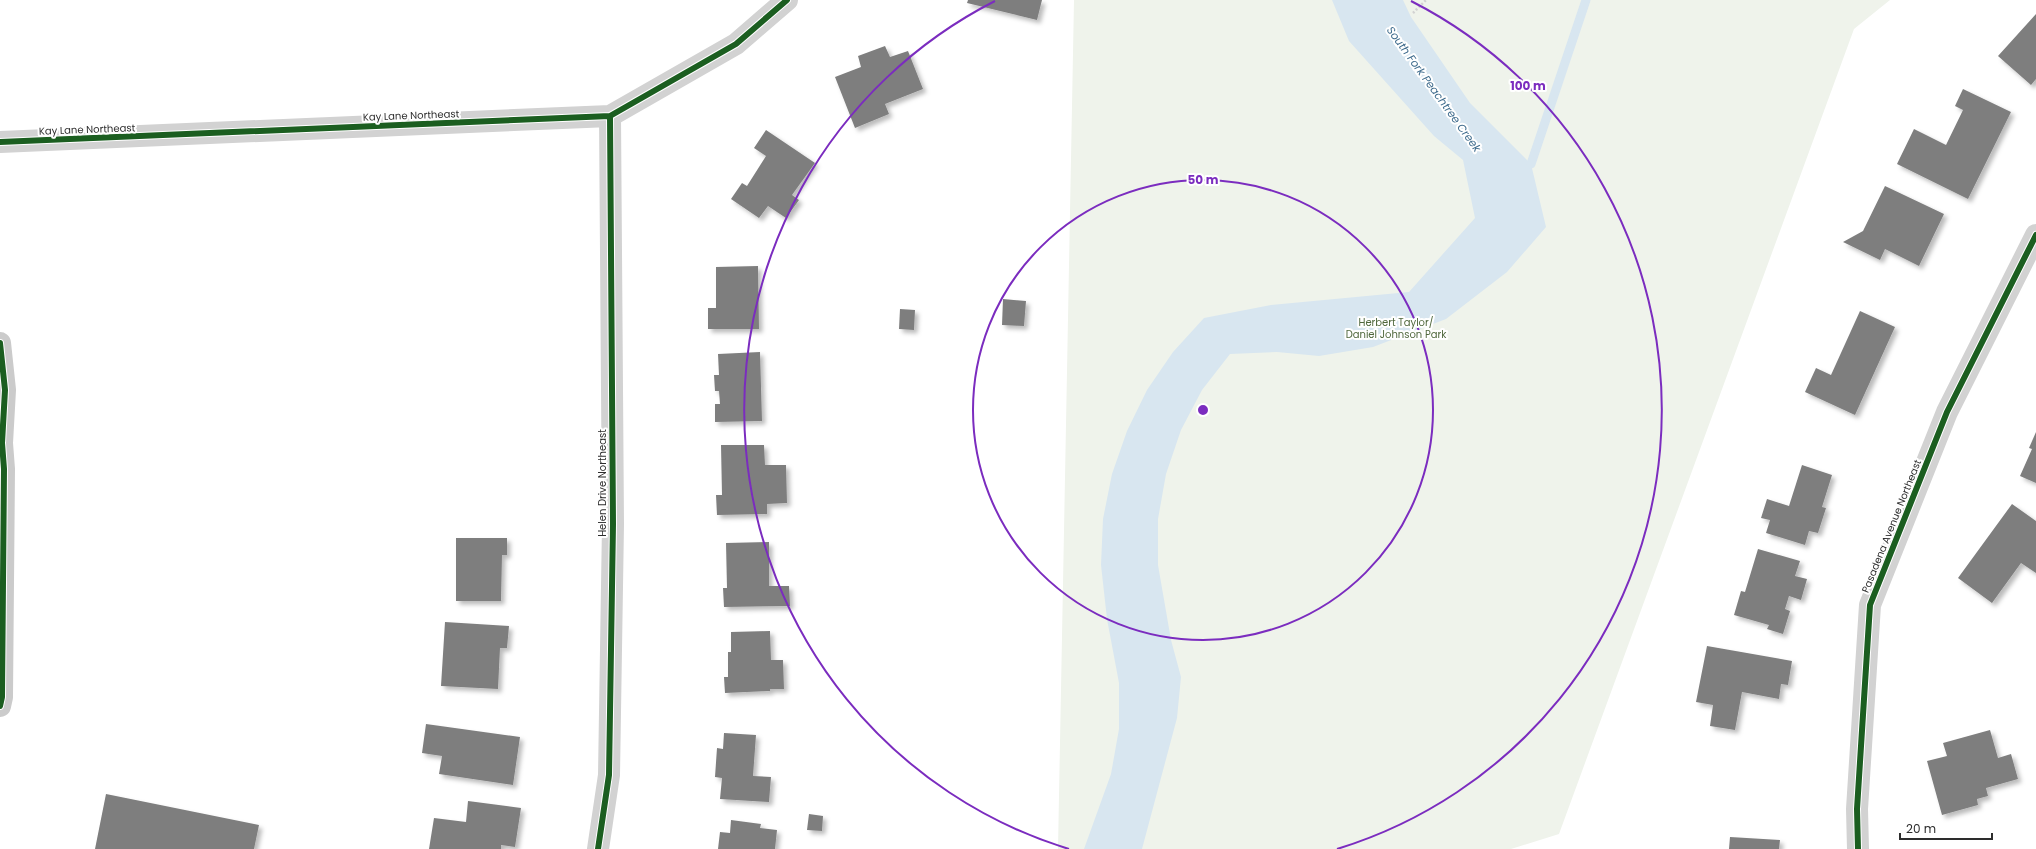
<svg xmlns="http://www.w3.org/2000/svg" width="2036" height="849" font-family="Poppins,sans-serif">
	<style>
		.green { fill: #eff3eb }
		.water { fill: #d8e6f0 }
		.lines { fill: none; stroke-linecap: round; stroke-linejoin: round }
		.stream { stroke: #d8e6f0; stroke-width: 9 }
		.building { fill: #7e7e7e; filter: url(#shadow) }
		.path { stroke: #d2d2d2; stroke-width: 2.5; stroke-dasharray: 2 2; stroke-linecap: butt }
		.street { stroke: #d2d2d2; stroke-width: 22 }
		.secondary { stroke: #cbcbcb; stroke-width: 22 }
		.cycleway-casing { stroke: #fff; stroke-width: 8 }
		.cycleway { stroke: #1b5e20; stroke-width: 6 }
		.ring { fill: none; stroke: #7b2cbf; stroke-width: 2 }
		.labels { text-anchor: middle; stroke-width: 4; stroke-linejoin: round; paint-order: stroke }
		.street-label { font-size: 10px; fill: #2d2d2d; stroke: #fff }
		.park-label { font-size: 10px; fill: #4f673c; stroke: #fff }
		.water-label { font-size: 11px; font-style: italic; fill: #3e6b8c; stroke: #fff }
		.centre { fill: #7b2cbf; stroke: #fff; stroke-width: 2 }
		.ring-label { font-size: 12px; text-anchor: middle; font-weight: bold; fill: #7b2cbf; stroke: #fff; stroke-width: 4; stroke-linejoin: round; paint-order: stroke }
	</style>
	<defs>
		<filter id="shadow"><feDropShadow dx="3.5" dy="3.5" stdDeviation="2" flood-color="#0004"/></filter>
	</defs>
	<rect width="100%" height="100%" fill="#fff"/>
	<!-- green -->
	<path class="green" d="M 1074,0 L 1890,0 L 1854,29 L 1559,834 L 1511,849 L 1058,849 Z"/>
	<!-- water -->
	<path class="water" d="M 1332,0 L 1403,0 L 1411,17 L 1470,103 L 1531,164 L 1546,227 L 1507,272 L 1446,319 L 1373,347 L 1319,356 L 1277,352 L 1230,354 L 1202,390 L 1181,430 L 1166,474 L 1158,519 L 1158,565 L 1171,640 L 1181,677 L 1177,718 L 1142,849 L 1084,849 L 1111,774 L 1119,729 L 1119,683 L 1107,619 L 1101,565 L 1103,519 L 1112,474 L 1127,431 L 1147,390 L 1173,352 L 1204,318 L 1271,305 L 1409,292 L 1475,218 L 1463,160 L 1434,136 L 1349,41 Z"/>
	<g class="lines">
		<!-- stream -->
		<path class="stream" d="M 1531,164 L 1586,0"/>
	</g>
	<!-- building -->
	<path class="building" d="M 968,0 L 1042,0 L 1037,20 L 967,3 Z
		M 2036,14 L 2036,79 L 2031,85 L 1998,56 Z
		M 885,46 L 890,57 L 908,51 L 923,89 L 885,104 L 889,114 L 855,128 L 835,77 L 861,67 L 858,56 Z
		M 1963,89 L 2011,112 L 1968,199 L 1897,164 L 1914,129 L 1946,145 L 1963,110 L 1955,106 Z
		M 766,130 L 815,163 L 792,195 L 799,200 L 786,218 L 768,206 L 759,218 L 731,199 L 742,183 L 747,186 L 766,156 L 754,148 Z
		M 1885,186 L 1944,214 L 1919,266 L 1885,249 L 1880,260 L 1843,242 L 1863,231 Z
		M 758,266 L 759,329 L 708,329 L 708,308 L 716,308 L 716,267 Z
		M 1003,299 L 1026,301 L 1024,326 L 1002,325 Z
		M 900,309 L 915,310 L 914,330 L 899,329 Z
		M 1860,311 L 1895,327 L 1855,415 L 1805,392 L 1816,368 L 1831,375 Z
		M 760,352 L 762,421 L 715,422 L 715,404 L 720,404 L 719,391 L 715,391 L 714,375 L 719,375 L 718,354 Z
		M 2036,432 L 2036,483 L 2020,476 L 2032,449 L 2029,448 Z
		M 721,445 L 764,445 L 765,465 L 786,465 L 787,503 L 767,504 L 767,514 L 717,515 L 716,495 L 722,495 Z
		M 1802,465 L 1832,475 L 1822,507 L 1826,508 L 1818,533 L 1809,531 L 1805,545 L 1766,533 L 1770,520 L 1761,518 L 1767,499 L 1789,506 Z
		M 2012,504 L 2036,521 L 2036,573 L 2021,563 L 1992,603 L 1958,578 Z
		M 456,538 L 507,538 L 507,555 L 502,555 L 501,601 L 456,601 Z
		M 769,542 L 769,586 L 789,586 L 790,606 L 724,607 L 723,588 L 727,588 L 726,543 Z
		M 1758,549 L 1800,561 L 1795,576 L 1807,579 L 1801,600 L 1789,596 L 1785,609 L 1790,611 L 1783,634 L 1767,629 L 1769,625 L 1734,615 L 1741,591 L 1745,592 Z
		M 445,622 L 509,626 L 507,648 L 500,648 L 498,689 L 441,686 Z
		M 770,631 L 771,660 L 783,660 L 784,689 L 770,689 L 770,691 L 725,693 L 724,677 L 728,677 L 728,652 L 731,652 L 731,632 Z
		M 1707,646 L 1792,661 L 1788,685 L 1781,684 L 1779,699 L 1742,692 L 1735,730 L 1710,726 L 1713,705 L 1696,702 Z
		M 426,724 L 520,737 L 513,785 L 439,774 L 442,756 L 422,753 Z
		M 1990,730 L 1998,758 L 2011,754 L 2018,779 L 1986,788 L 1988,796 L 1977,799 L 1978,805 L 1942,815 L 1927,761 L 1947,756 L 1943,743 Z
		M 724,733 L 756,735 L 753,776 L 771,777 L 769,802 L 720,799 L 722,778 L 715,777 L 717,748 L 723,749 Z
		M 106,794 L 259,825 L 254,849 L 95,849 Z
		M 468,801 L 521,808 L 515,847 L 501,845 L 501,849 L 429,849 L 434,818 L 466,822 Z
		M 809,814 L 823,816 L 822,831 L 807,830 Z
		M 731,820 L 761,824 L 760,828 L 777,830 L 775,849 L 718,849 L 720,832 L 730,833 Z
		M 1730,837 L 1780,840 L 1779,849 L 1729,849 Z"/>
	<g class="lines">
		<!-- path -->
		<path class="path" d="M 1413,13 L 1426,0"/>
		<!-- street -->
		<path class="street" d="M 0,142 L 610,116 L 736,44 L 787,0
			M 598,849 L 609,775 L 613,524 L 610,116
			M 1858,849 L 1857,809 L 1870,605 L 1947,412 L 2036,235"/>
		<!-- secondary -->
		<path class="secondary" d="M 0,343 L 5,390 L 2,443 L 4,469 L 2,697 L 0,706"/>
		<!-- cycleway casing -->
		<g class="cycleway-casing">
			<path id="cycleway" d="M 0,142 L 610,116 L 736,44 L 787,0
				M 0,343 L 5,390 L 2,443 L 4,469 L 2,697 L 0,706
				M 598,849 L 609,775 L 613,524 L 610,116
				M 1858,849 L 1857,809 L 1870,605 L 1947,412 L 2036,235"/>
		</g>
		<!-- cycleway -->
		<use href="#cycleway" class="cycleway"/>
	</g>
	<!-- distance rings -->
	<g class="ring">
		<circle cx="1203" cy="410" r="230"/>
		<path d="M1069 849A459 459 0 0 1 995 1M1411 1A459 459 0 0 1 1337 849"/>
	</g>
	<g class="labels">
		<!-- street labels -->
		<g class="street-label">
			<text transform="translate(411 115) rotate(-2)" y="4">Kay Lane Northeast</text>
			<text transform="translate(87 129) rotate(-2)" y="4">Kay Lane Northeast</text>
			<text transform="translate(602 483) rotate(-90)" y="4">Helen Drive Northeast</text>
			<text transform="translate(1891 526) rotate(-68)" y="4">Pasadena Avenue Northeast</text>
		</g>
		<!-- park labels -->
		<g class="park-label">
			<text x="1396" y="326">Herbert Taylor/<tspan x="1396" dy="12">Daniel Johnson Park</tspan></text>
		</g>
		<!-- water labels -->
		<g class="water-label">
			<text transform="translate(1434 89) rotate(54)" y="4">South Fork Peachtree Creek</text>
		</g>
	</g>
	<circle cx="1203" cy="410" r="6" class="centre"/>
	<g class="ring-label">
		<text x="1528" y="90">100 m</text>
		<text x="1203" y="184">50 m</text>
	</g>
	<!-- scale -->
	<path d="M1900 833v6h92v-6" fill="none" stroke="#2d2d2d" stroke-width="2"/>
	<text x="1906" y="833" font-size="12" fill="#2d2d2d" stroke="#ffffff" stroke-width="3" paint-order="stroke">20 m</text>
</svg>
